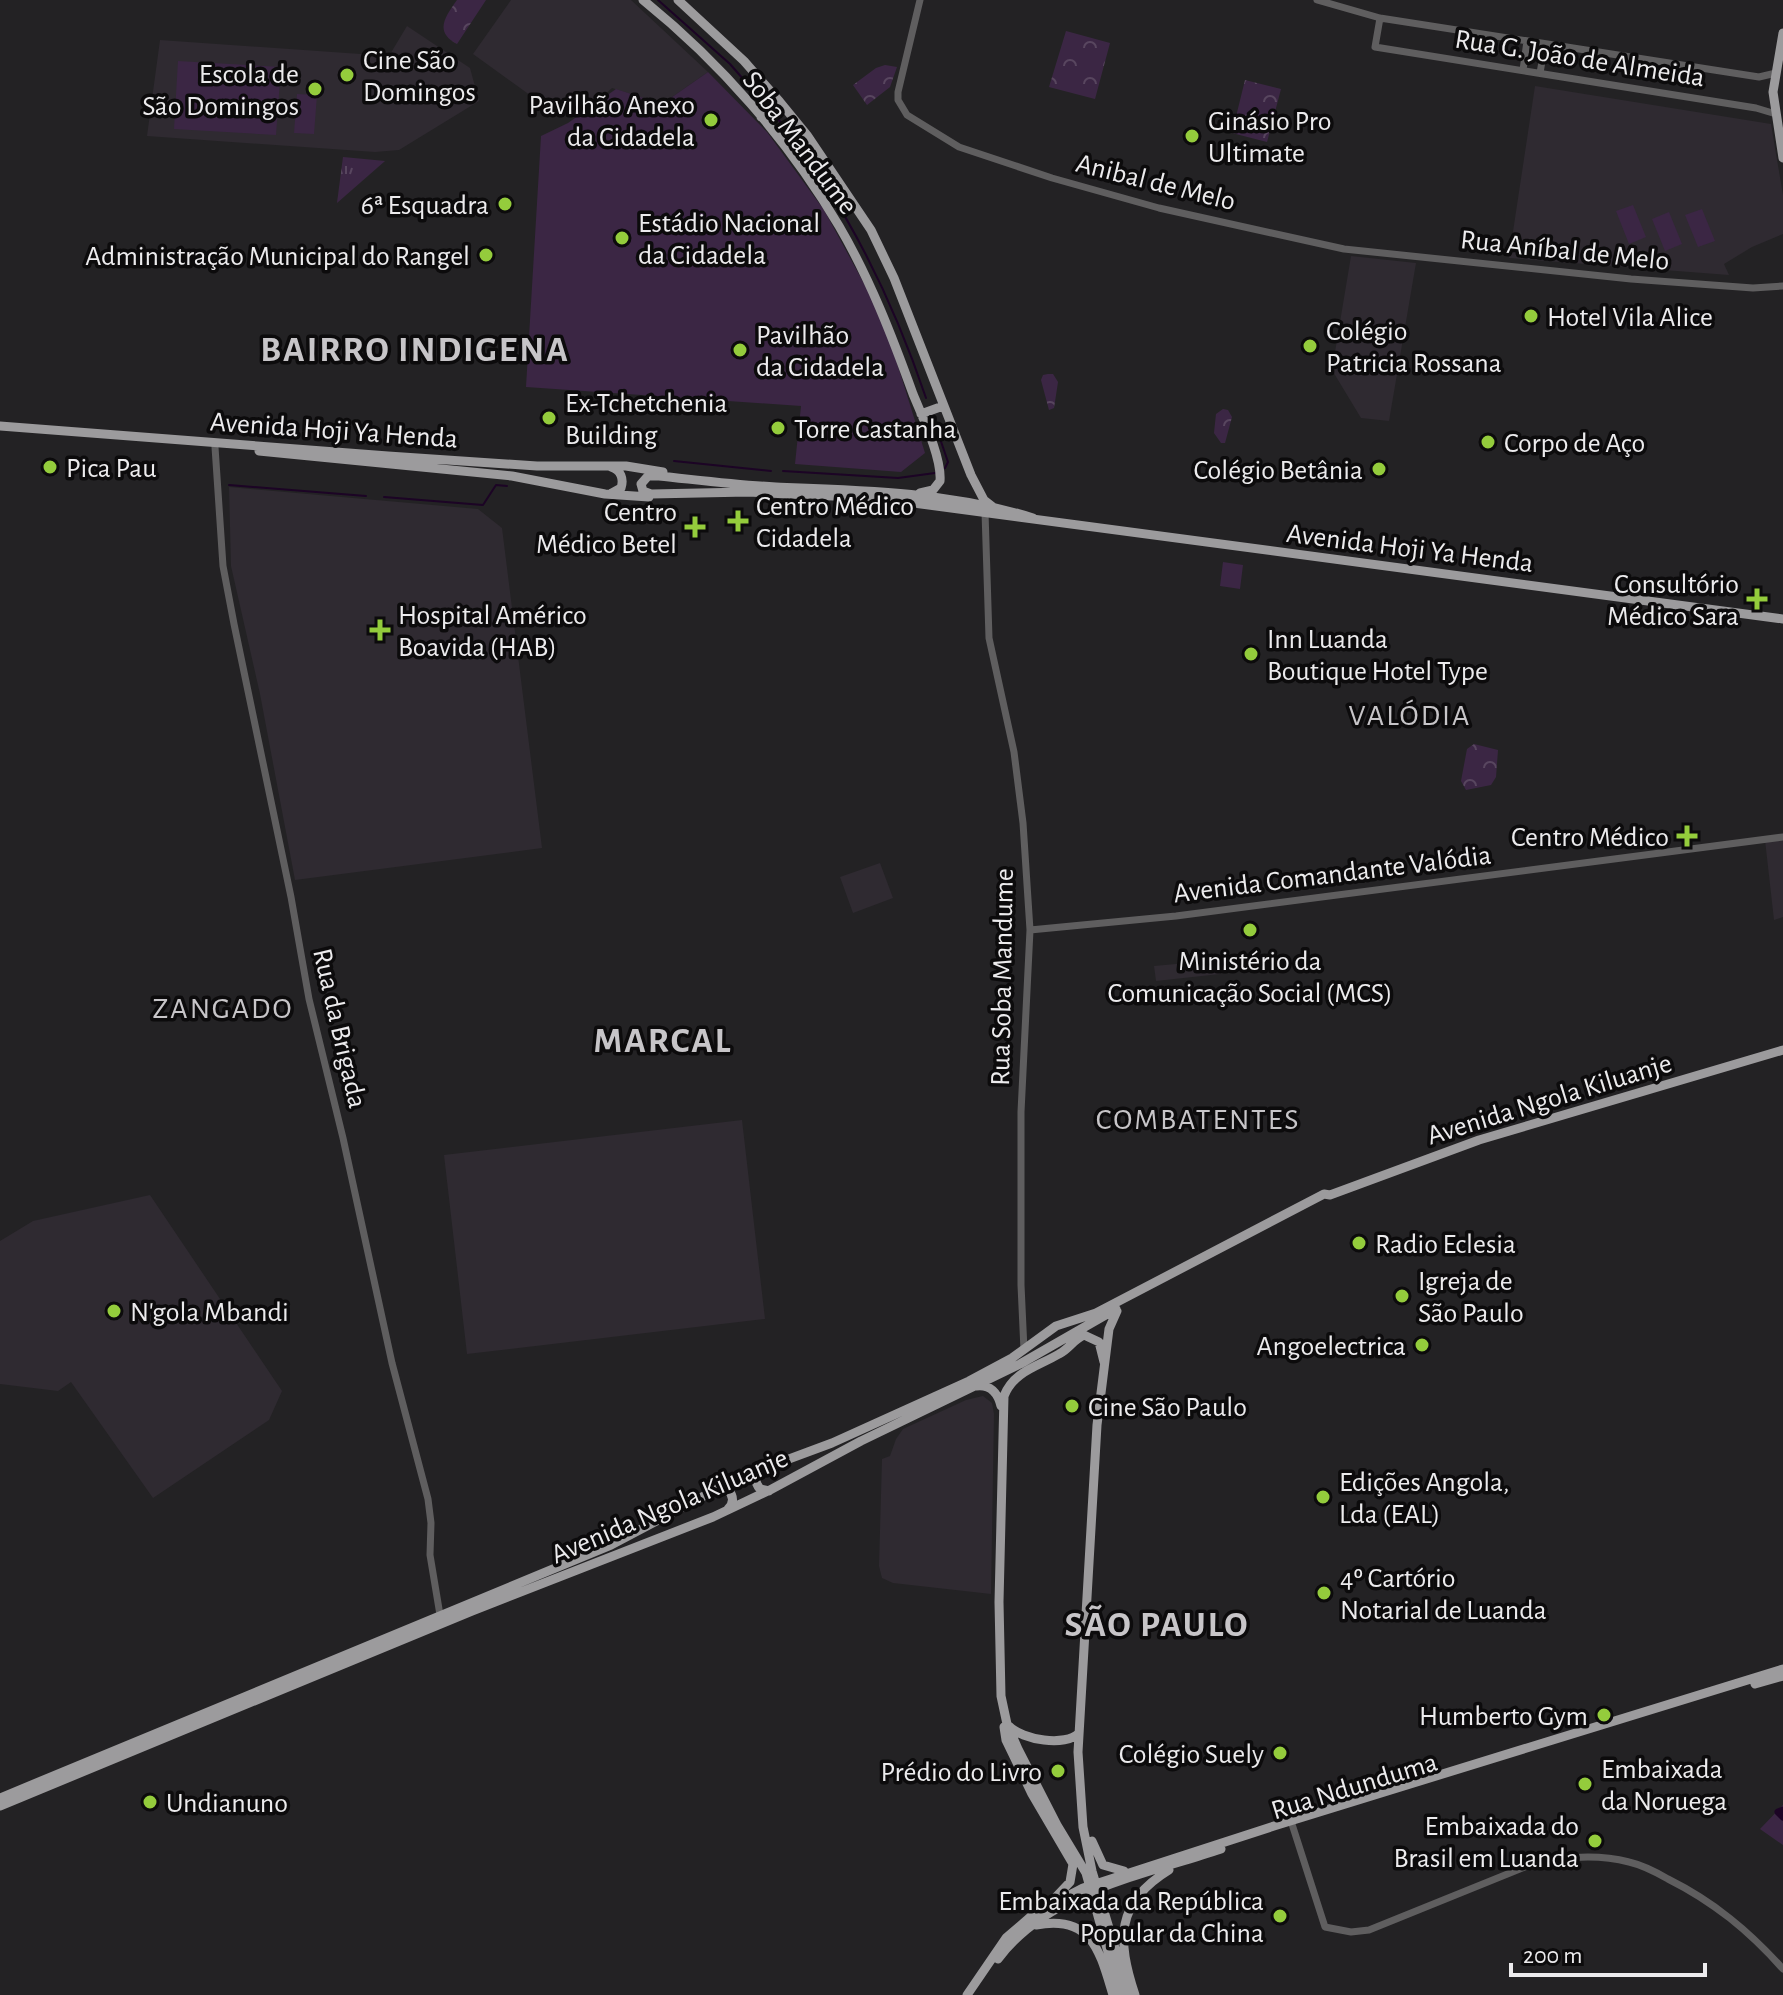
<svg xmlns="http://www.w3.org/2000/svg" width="1783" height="1995" font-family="'Alegreya Sans',sans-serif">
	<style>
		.built { fill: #2f2a31 }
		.grass { fill: url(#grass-tufts) }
		.park { fill: url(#park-crowns) }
		.pitch { fill: #3b2644 }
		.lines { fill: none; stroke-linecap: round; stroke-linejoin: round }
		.stream { stroke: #1c0425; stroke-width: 2 }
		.canal { stroke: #1c0425; stroke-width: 7 }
		.minor { stroke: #5f5e5f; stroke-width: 7 }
		.major { stroke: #9c9b9d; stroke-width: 9 }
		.poi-dot { fill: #94cc3c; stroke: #0c0b0c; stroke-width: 3 }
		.labels { text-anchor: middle; stroke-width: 7; stroke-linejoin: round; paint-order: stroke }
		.street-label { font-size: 28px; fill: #ecebed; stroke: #0c0b0c }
		.poi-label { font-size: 28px; fill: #ecebed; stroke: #0c0b0c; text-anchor: start }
		.neighbourhood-label { font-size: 30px; letter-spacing: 2px; fill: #c7c5c8; stroke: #0c0b0c }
		.district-label { font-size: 36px; font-weight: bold; letter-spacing: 2px; fill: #c7c5c8; stroke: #0c0b0c }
	</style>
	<defs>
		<pattern id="grass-tufts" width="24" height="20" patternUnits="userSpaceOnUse" patternTransform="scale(2)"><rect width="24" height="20" fill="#3b2644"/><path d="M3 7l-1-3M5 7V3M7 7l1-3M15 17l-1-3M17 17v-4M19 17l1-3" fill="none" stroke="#58465f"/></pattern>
		<pattern id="park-crowns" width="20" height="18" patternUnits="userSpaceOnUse" patternTransform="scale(2)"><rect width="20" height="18" fill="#3b2644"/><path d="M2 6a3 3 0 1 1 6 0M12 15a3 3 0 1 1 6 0" fill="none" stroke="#58465f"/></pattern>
	</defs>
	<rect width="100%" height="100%" fill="#232224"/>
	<!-- built -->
	<path class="built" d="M 511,0 L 631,0 L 708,72 L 662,104 L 612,88 L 589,109 L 559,116 L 473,54 Z
		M 407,26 L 470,68 L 479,101 L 399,150 L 375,152 L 147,136 L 160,40 L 389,56 Z
		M 1535,86 L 1771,124 L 1783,195 L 1783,234 L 1752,247 L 1724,264 L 1729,275 L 1509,258 Z
		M 1351,256 L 1416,263 L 1389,421 L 1361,418 L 1332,370 Z
		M 229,487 L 478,509 L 502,528 L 542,848 L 295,880 L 260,694 L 231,566 Z
		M 1783,837 L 1783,917 L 1774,920 L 1765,840 Z
		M 880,863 L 893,898 L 853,913 L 840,877 Z
		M 1219,960 L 1220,974 L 1156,981 L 1154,966 Z
		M 742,1120 L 765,1319 L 467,1354 L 444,1155 Z
		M 150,1195 L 282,1391 L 269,1420 L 153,1498 L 71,1382 L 58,1391 L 0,1384 L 0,1241 L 33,1221 Z
		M 983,1396 L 992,1403 L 994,1414 L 991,1594 L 893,1583 L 882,1578 L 879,1566 L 882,1459 L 890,1456 L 896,1439 L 903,1429 L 966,1400 Z"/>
	<!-- grass -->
	<path class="grass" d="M 343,157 L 385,161 L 337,203 Z"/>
	<!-- park -->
	<path class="park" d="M 457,0 L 486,0 L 457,44 C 434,32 445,17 457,0 Z
		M 1066,31 L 1110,43 L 1095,99 L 1049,87 Z
		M 885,65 L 897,67 L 890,87 L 867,105 L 853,85 L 876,68 Z
		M 1245,80 L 1281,89 L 1267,142 L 1232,133 Z
		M 1048,374 L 1053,374 L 1058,382 L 1054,408 L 1049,410 L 1041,380 L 1043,375 Z
		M 1223,409 L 1228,410 L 1232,417 L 1225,443 L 1221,443 L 1214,433 L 1216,414 Z
		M 1474,744 L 1498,750 L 1496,777 L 1491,785 L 1466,790 L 1461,781 L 1467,749 Z
		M 1783,1805 L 1783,1845 L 1760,1829 Z"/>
	<!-- pitch -->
	<path class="pitch" d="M 178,61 L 281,67 L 276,135 L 174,129 Z
		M 708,72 L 767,132 L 824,210 L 873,300 L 893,350 L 925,453 L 901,472 L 795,464 L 801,406 L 526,387 L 541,136 L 568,123 L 616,89 L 662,104 Z
		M 297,94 L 317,95 L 314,134 L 294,133 Z
		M 1633,205 L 1646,237 L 1629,244 L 1616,211 Z
		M 1702,209 L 1715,241 L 1698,247 L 1685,215 Z
		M 1669,212 L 1682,244 L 1665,251 L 1652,219 Z
		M 1223,562 L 1243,565 L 1240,589 L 1220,586 Z"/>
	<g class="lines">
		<!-- stream -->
		<path class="stream" d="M 658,0 L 730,64 L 765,104
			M 774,114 C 844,199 891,294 926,398
			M 934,421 L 948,462 L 945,468
			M 674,461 L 771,471
			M 783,471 L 898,478 L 935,473
			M 229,485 L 366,496
			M 384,497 L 483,505 L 496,485 L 507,486"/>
		<!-- canal -->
		<path class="canal" d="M 1783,1810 L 1778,1812 L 1783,1817"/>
		<!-- minor -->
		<path class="minor" d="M 920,0 L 898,92 L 898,100 L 907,115 L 959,147 L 1052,178 L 1159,208 L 1344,249 L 1631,279 L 1753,288 L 1783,286
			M 1317,0 L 1380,18 L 1759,77 L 1776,73
			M 1380,18 L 1375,47 L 1756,108 L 1776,114
			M 1523,70 L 1527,41
			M 1540,73 L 1545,44
			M 215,447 L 223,566 L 234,624 L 291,897 L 309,999 L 343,1138 L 392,1363 L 428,1499 L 431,1523 L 430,1555 L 440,1615
			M 985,512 L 989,638 L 1014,752 L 1023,823 L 1030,930 L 1021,1112 L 1021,1285 L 1024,1350
			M 1030,930 L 1176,916 L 1783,837
			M 1291,1821 L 1325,1927 L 1351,1932 L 1369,1930 L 1532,1864 C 1562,1857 1598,1854 1629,1862 C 1642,1865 1656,1872 1668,1879 C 1714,1902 1749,1931 1783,1969"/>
		<!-- major -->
		<path class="major" d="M 643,0 C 720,62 789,141 839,226 C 870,279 892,336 913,394 C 922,416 942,458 940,481 L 933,490 L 920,493
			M 678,0 L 744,61 L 780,102 L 807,135 L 871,230 L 894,278 L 971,475 L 984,500 L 993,507
			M 1783,33 L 1773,92 L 1783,158
			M 761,117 L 780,102
			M 921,414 L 943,406
			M 0,426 L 388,456 L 537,466 L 626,466 L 663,472
			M 259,451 L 512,476 L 605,494 L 649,497
			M 611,467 C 621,470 624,479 621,488 L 612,493
			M 1033,518 C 950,492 862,490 776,487 C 737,485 698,480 659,476 L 648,476 L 641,484 L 643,491 L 651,494 L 748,492 L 876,498 L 1783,619
			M 1117,1311 L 1109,1329 L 1097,1425 L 1078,1752 L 1083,1827 L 1092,1871 L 1129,1995
			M 1104,1362 L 1099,1342 L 1084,1335 C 1073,1340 1069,1349 1059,1354 C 1037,1367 1014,1371 1004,1396 L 999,1602 L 1001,1696 L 1007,1724 L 1018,1749 L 1057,1825 L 1086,1873 L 1120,1995
			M 976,1386 C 990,1384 998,1393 1001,1406
			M 761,1469 C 754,1475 754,1482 760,1489 L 769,1491
			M 718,1490 L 728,1490 C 734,1496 734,1503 728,1509
			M 1755,1684 L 1783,1676
			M 1009,1726 C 1022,1740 1066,1747 1079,1733
			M 1004,1727 L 1006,1740 L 1032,1794 L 1073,1864 L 1070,1882 L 1053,1900
			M 0,1798 L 611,1545 L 738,1478 L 832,1443 L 969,1381 L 1012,1358 L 1056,1326 L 1096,1313 L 1324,1194 L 1330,1195 L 1479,1140 L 1783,1050
			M 0,1806 L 472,1611 L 713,1517 L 770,1490 L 861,1441 L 1020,1364 L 1116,1309
			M 1092,1841 L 1103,1865 L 1124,1871
			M 1036,1925 C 1092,1914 1100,1952 1113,1995
			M 998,1959 C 1049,1891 1144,1875 1221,1849
			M 967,1995 L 1006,1938 L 1035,1913 L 1083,1888 L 1274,1826 L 1783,1669
			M 1135,1995 C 1117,1940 1115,1903 1169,1870"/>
	</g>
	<!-- markers -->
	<g class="poi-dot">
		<circle cx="347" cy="75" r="8"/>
		<circle cx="315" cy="89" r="8"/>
		<circle cx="711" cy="120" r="8"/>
		<circle cx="1192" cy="136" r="8"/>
		<circle cx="505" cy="204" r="8"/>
		<circle cx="622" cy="238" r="8"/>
		<circle cx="486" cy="255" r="8"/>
		<circle cx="1531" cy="316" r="8"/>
		<circle cx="1310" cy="346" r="8"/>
		<circle cx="740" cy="350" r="8"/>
		<circle cx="549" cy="418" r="8"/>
		<circle cx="778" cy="428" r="8"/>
		<circle cx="1488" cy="442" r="8"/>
		<circle cx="50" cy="467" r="8"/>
		<circle cx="1379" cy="469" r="8"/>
		<path d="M734 509h8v8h8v8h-8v8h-8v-8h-8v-8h8z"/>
		<path d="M691 515h8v8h8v8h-8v8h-8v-8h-8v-8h8z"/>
		<path d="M1753 587h8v8h8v8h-8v8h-8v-8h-8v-8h8z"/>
		<path d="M376 618h8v8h8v8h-8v8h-8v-8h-8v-8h8z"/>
		<circle cx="1251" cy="654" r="8"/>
		<path d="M1683 824h8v8h8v8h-8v8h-8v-8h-8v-8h8z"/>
		<circle cx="1250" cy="930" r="8"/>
		<circle cx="1359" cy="1243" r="8"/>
		<circle cx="1402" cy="1296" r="8"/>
		<circle cx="114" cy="1311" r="8"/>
		<circle cx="1422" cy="1345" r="8"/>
		<circle cx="1072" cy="1406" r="8"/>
		<circle cx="1323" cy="1497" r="8"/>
		<circle cx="1324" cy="1593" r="8"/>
		<circle cx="1604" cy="1715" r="8"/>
		<circle cx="1280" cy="1753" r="8"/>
		<circle cx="1058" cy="1771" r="8"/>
		<circle cx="1585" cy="1784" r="8"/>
		<circle cx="150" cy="1802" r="8"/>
		<circle cx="1595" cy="1841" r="8"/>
		<circle cx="1280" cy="1916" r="8"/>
	</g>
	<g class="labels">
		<!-- street labels -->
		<g class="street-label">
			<text transform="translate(1580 57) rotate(9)" y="10">Rua G. João de Almeida</text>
			<text transform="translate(801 142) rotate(53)" y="10">Soba Mandume</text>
			<text transform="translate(1156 181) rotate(14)" y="10">Anibal de Melo</text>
			<text transform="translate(1565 249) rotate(6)" y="10">Rua Aníbal de Melo</text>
			<text transform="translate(334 429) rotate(4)" y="10">Avenida Hoji Ya Henda</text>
			<text transform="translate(1410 547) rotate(7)" y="10">Avenida Hoji Ya Henda</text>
			<text transform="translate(1332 873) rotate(-7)" y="10">Avenida Comandante Valódia</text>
			<text transform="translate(1001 977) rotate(-89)" y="10">Rua Soba Mandume</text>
			<text transform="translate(341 1028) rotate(77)" y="10">Rua da Brigada</text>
			<text transform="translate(1549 1098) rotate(-17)" y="10">Avenida Ngola Kiluanje</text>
			<text transform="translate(669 1505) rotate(-23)" y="10">Avenida Ngola Kiluanje</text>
			<text transform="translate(1354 1785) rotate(-17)" y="10">Rua Ndunduma</text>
		</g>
		<!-- poi labels -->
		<g class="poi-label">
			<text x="363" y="69">Cine São<tspan x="363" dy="32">Domingos</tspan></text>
			<text x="299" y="83" text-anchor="end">Escola de<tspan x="299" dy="32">São Domingos</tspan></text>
			<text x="695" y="114" text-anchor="end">Pavilhão Anexo<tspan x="695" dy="32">da Cidadela</tspan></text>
			<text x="1208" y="130">Ginásio Pro<tspan x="1208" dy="32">Ultimate</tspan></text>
			<text x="489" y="214" text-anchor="end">6ª Esquadra</text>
			<text x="638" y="232">Estádio Nacional<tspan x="638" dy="32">da Cidadela</tspan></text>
			<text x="470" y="265" text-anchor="end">Administração Municipal do Rangel</text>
			<text x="1547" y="326">Hotel Vila Alice</text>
			<text x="1326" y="340">Colégio<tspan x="1326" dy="32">Patricia Rossana</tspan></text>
			<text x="756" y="344">Pavilhão<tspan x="756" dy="32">da Cidadela</tspan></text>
			<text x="565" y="412">Ex-Tchetchenia<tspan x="565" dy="32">Building</tspan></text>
			<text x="794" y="438">Torre Castanha</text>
			<text x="1504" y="452">Corpo de Aço</text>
			<text x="66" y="477">Pica Pau</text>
			<text x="1363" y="479" text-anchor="end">Colégio Betânia</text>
			<text x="756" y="515">Centro Médico<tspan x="756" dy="32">Cidadela</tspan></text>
			<text x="677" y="521" text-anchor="end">Centro<tspan x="677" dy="32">Médico Betel</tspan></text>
			<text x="1739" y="593" text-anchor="end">Consultório<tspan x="1739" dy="32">Médico Sara</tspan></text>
			<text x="398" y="624">Hospital Américo<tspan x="398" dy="32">Boavida (HAB)</tspan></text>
			<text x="1267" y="648">Inn Luanda<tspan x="1267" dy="32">Boutique Hotel Type</tspan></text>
			<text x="1669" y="846" text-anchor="end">Centro Médico</text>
			<text x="1250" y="970" text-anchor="middle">Ministério da<tspan x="1250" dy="32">Comunicação Social (MCS)</tspan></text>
			<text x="1375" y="1253">Radio Eclesia</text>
			<text x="1418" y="1290">Igreja de<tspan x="1418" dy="32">São Paulo</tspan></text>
			<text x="130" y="1321">N'gola Mbandi</text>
			<text x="1406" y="1355" text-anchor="end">Angoelectrica</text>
			<text x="1088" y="1416">Cine São Paulo</text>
			<text x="1339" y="1491">Edições Angola,<tspan x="1339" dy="32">Lda (EAL)</tspan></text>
			<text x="1340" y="1587">4º Cartório<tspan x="1340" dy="32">Notarial de Luanda</tspan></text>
			<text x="1588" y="1725" text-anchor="end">Humberto Gym</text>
			<text x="1264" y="1763" text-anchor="end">Colégio Suely</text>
			<text x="1601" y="1778">Embaixada<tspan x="1601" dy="32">da Noruega</tspan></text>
			<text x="1042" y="1781" text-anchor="end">Prédio do Livro</text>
			<text x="166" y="1812">Undianuno</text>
			<text x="1579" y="1835" text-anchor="end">Embaixada do<tspan x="1579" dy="32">Brasil em Luanda</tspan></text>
			<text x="1264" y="1910" text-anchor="end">Embaixada da República<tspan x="1264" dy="32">Popular da China</tspan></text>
		</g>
		<!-- neighbourhood labels -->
		<g class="neighbourhood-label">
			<text x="1410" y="725">VALÓDIA</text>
			<text x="223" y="1018">ZANGADO</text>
			<text x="1198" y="1129">COMBATENTES</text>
		</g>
		<!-- district labels -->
		<g class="district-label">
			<text x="415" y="361">BAIRRO INDIGENA</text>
			<text x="663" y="1052">MARCAL</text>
			<text x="1157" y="1636">SÃO PAULO</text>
		</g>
	</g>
	<!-- scale -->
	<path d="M1511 1963v12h194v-12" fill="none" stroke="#ecebed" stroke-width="4"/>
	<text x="1523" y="1963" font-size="24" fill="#ecebed" stroke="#0c0b0c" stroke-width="6" paint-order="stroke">200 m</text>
</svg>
